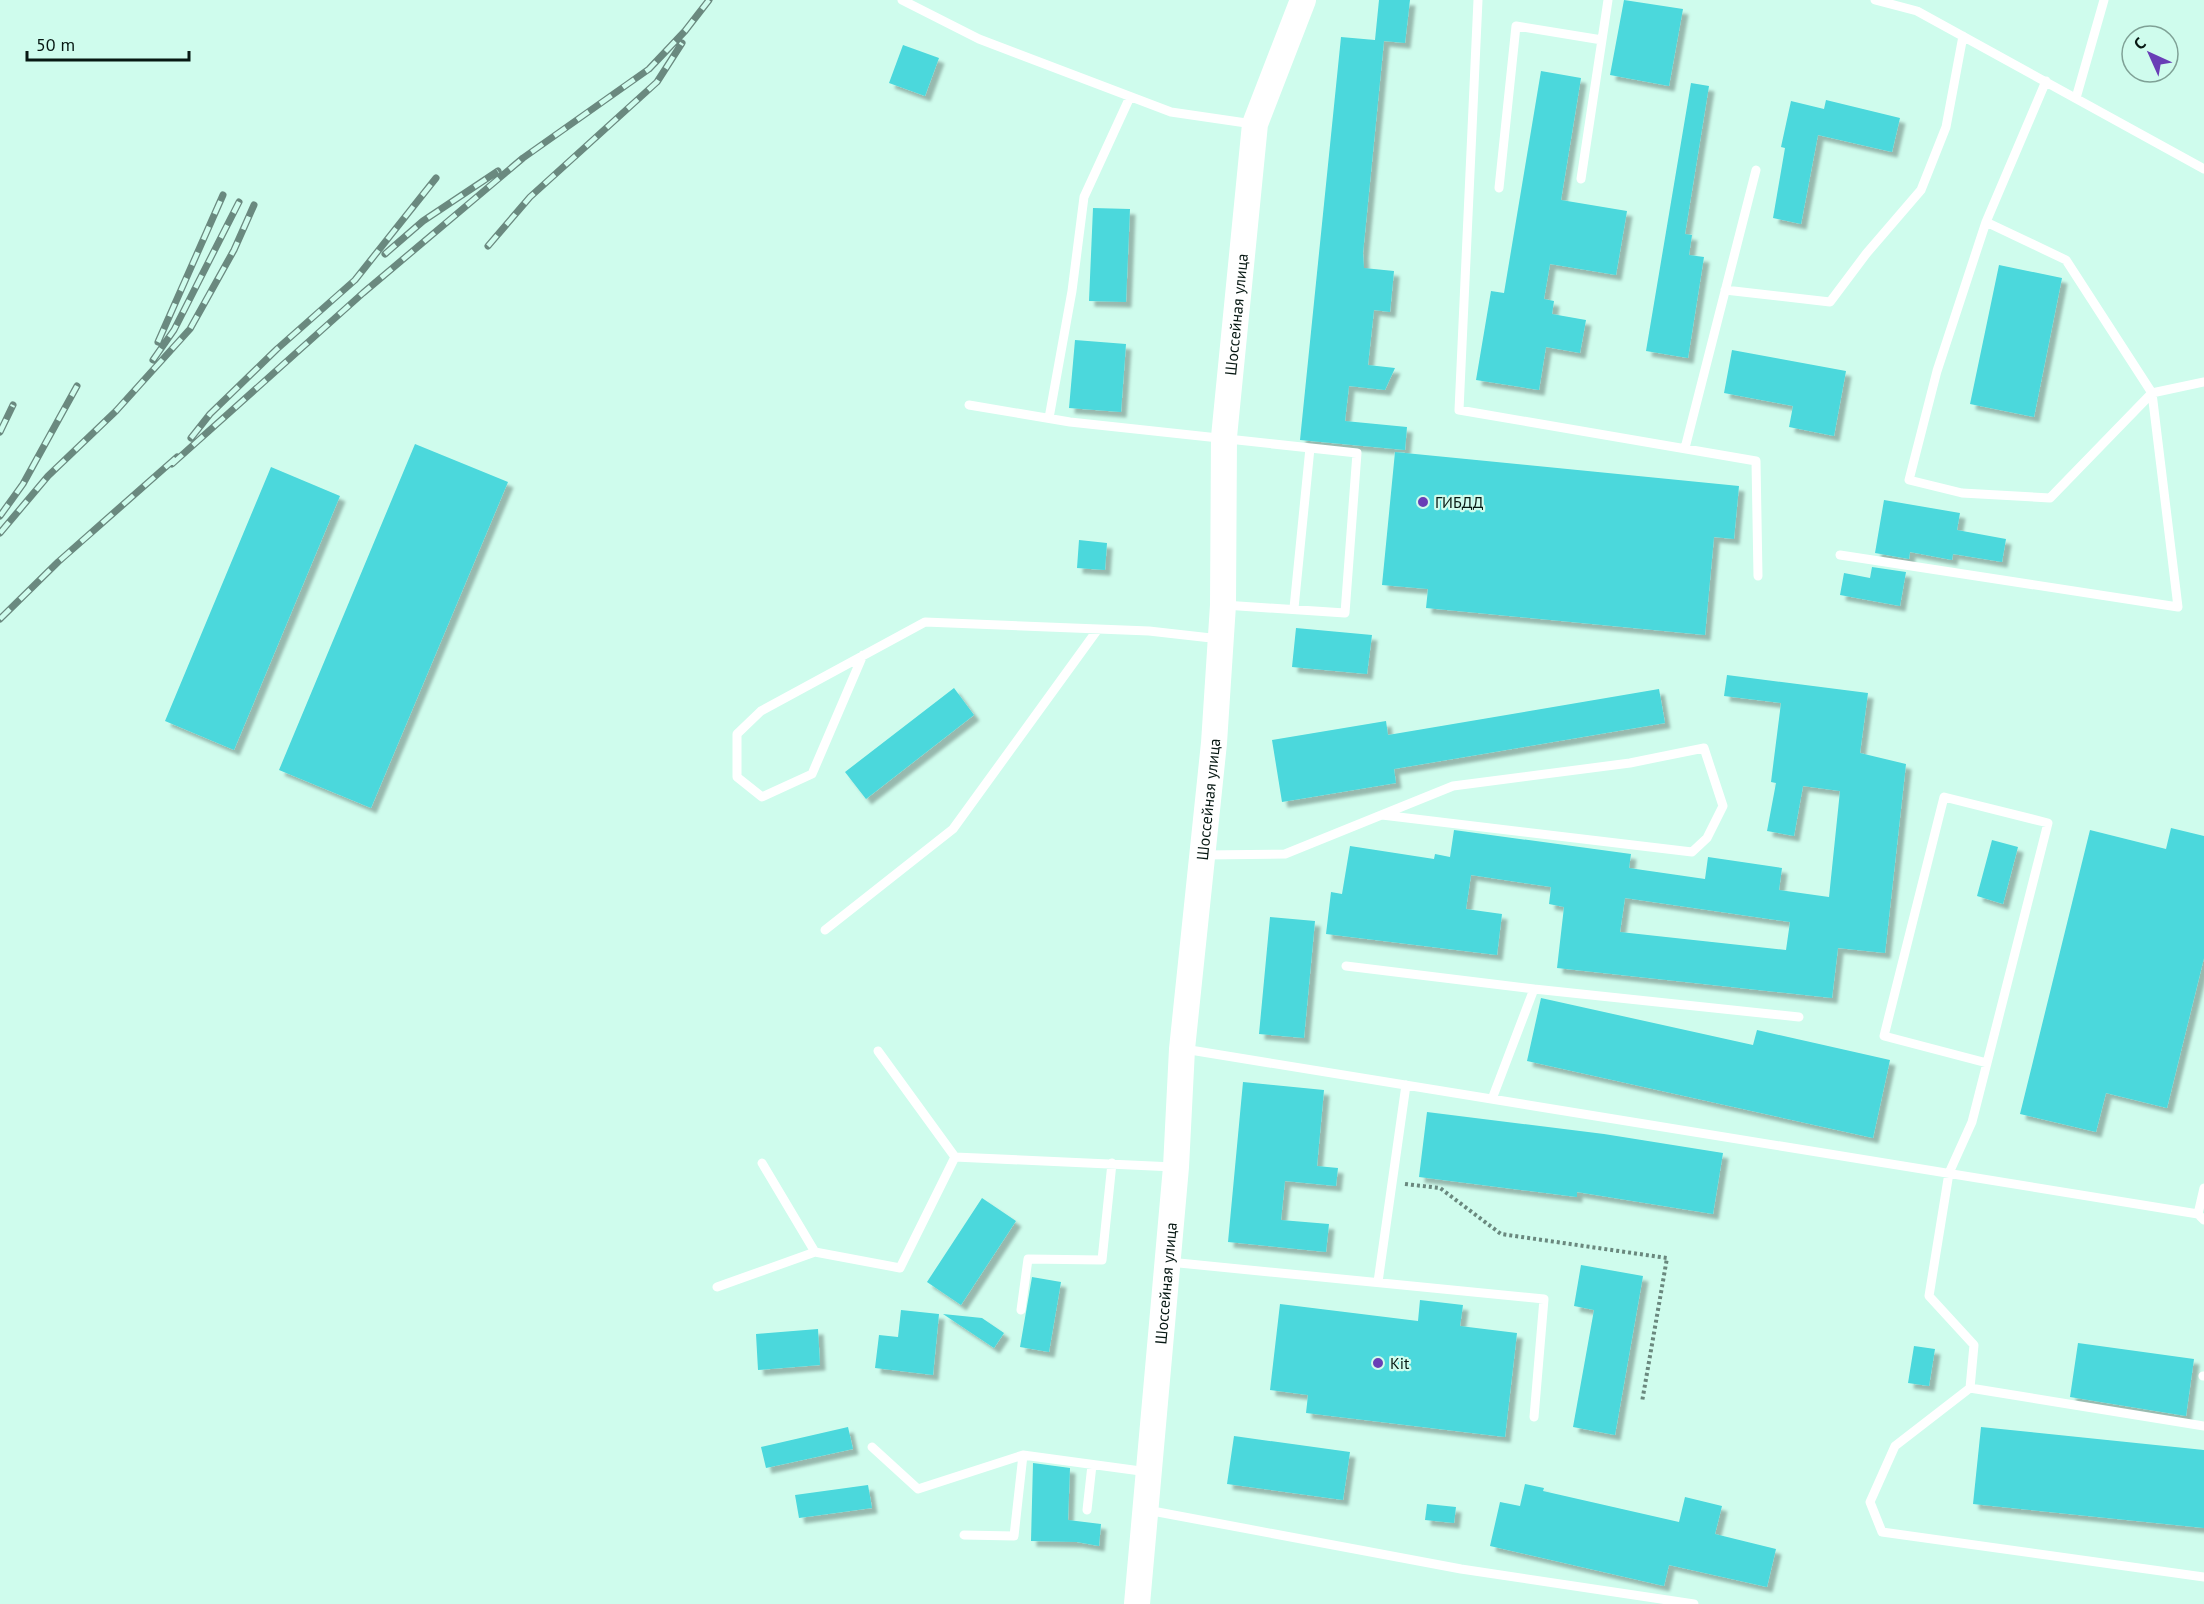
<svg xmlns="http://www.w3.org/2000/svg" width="2204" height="1604" font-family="'PT Sans',sans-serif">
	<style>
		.building { fill: #4bd8dc; fill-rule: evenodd; filter: url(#shadow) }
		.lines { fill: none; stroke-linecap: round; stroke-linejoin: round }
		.path { stroke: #6a887e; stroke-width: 4; stroke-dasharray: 3 3; stroke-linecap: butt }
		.service { stroke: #fff; stroke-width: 9 }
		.secondary { stroke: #fff; stroke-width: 26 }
		.rail-casing { stroke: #6a897f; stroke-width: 7 }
		.rail { stroke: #cffced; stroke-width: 4.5; stroke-dasharray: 14; stroke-linecap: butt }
		.poi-dot { fill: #693eb6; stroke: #cffced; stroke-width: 2 }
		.labels { text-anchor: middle; stroke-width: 4.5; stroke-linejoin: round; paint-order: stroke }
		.street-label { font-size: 16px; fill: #071813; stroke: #cffced }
		.poi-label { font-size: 16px; fill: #071813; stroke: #cffced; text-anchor: start }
	</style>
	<defs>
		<filter id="shadow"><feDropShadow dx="5.5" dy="5.5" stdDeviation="1.5" flood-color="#0004"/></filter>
	</defs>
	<rect width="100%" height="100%" fill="#cffced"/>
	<!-- building -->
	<path class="building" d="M 1379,0 L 1410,0 L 1405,43 L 1384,41 L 1363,253 L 1364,268 L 1394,271 L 1390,312 L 1374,310 L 1368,365 L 1395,368 L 1385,390 L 1349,386 L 1345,421 L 1407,427 L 1405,450 L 1300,440 L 1341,37 L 1375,40 Z
		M 1624,0 L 1683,9 L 1669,86 L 1610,75 Z
		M 903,45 L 939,58 L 925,96 L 889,83 Z
		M 1541,71 L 1581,78 L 1561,200 L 1627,211 L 1616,275 L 1550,264 L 1544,299 L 1554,301 L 1552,314 L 1586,320 L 1580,353 L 1546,347 L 1539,390 L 1476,380 L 1491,291 L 1504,293 Z
		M 1691,83 L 1709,86 L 1685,234 L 1692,235 L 1689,255 L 1704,257 L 1688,358 L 1646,351 Z
		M 1826,100 L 1900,118 L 1892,152 L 1818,135 L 1801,224 L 1773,218 L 1785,148 L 1781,147 L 1791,101 L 1824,109 Z
		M 1093,208 L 1130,209 L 1126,302 L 1089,301 Z
		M 1999,265 L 2062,278 L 2034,417 L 1970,404 Z
		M 1075,340 L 1126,344 L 1121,412 L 1069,408 Z
		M 1732,350 L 1846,371 L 1834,436 L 1789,427 L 1793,406 L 1724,393 Z
		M 415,444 L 508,482 L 371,808 L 279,770 Z
		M 1395,452 L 1739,486 L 1734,539 L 1714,537 L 1705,635 L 1426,608 L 1428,589 L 1382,585 Z
		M 271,467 L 340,496 L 234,750 L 165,721 Z
		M 1884,500 L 1960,513 L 1957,530 L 2006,539 L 2002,562 L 1953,554 L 1952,560 L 1910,552 L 1909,559 L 1875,553 Z
		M 1079,540 L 1107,543 L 1105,570 L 1077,568 Z
		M 1872,567 L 1906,572 L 1900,606 L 1840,595 L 1844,573 L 1870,578 Z
		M 1296,628 L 1372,635 L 1367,674 L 1292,667 Z
		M 1727,675 L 1868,693 L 1860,753 L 1906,764 L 1885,953 L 1838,948 L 1832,998 L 1557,968 L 1564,907 L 1549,904 L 1551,887 L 1471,875 L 1466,909 L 1502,914 L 1497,955 L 1326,934 L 1331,892 L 1342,894 L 1350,846 L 1434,859 L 1435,854 L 1450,857 L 1454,830 L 1631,854 L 1629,868 L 1705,879 L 1708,857 L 1782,868 L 1779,890 L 1829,897 L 1840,791 L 1803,786 L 1794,836 L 1767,831 L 1776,783 L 1771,782 L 1781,703 L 1724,696 ZM 1625,898 L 1790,922 L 1786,950 L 1620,932 Z
		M 954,688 L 974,715 L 866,799 L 845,772 Z
		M 1659,689 L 1665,723 L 1394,769 L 1396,783 L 1282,802 L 1272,740 L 1386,721 L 1388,735 Z
		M 2171,828 L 2204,836 L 2204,958 L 2167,1108 L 2106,1093 L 2096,1132 L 2020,1114 L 2090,830 L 2166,849 Z
		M 1992,840 L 2018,847 L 2003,904 L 1977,896 Z
		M 1270,917 L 1315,921 L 1304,1038 L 1259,1034 Z
		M 1541,998 L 1753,1045 L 1757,1030 L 1890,1060 L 1873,1138 L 1527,1061 Z
		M 1243,1082 L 1324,1090 L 1317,1166 L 1338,1168 L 1336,1186 L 1285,1181 L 1281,1220 L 1329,1224 L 1326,1252 L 1228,1242 Z
		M 1427,1112 L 1604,1134 L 1723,1153 L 1713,1214 L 1577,1192 L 1577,1197 L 1419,1177 Z
		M 982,1198 L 1016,1221 L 961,1305 L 927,1282 Z
		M 1581,1265 L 1643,1276 L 1615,1435 L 1573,1427 L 1594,1310 L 1574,1306 Z
		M 1032,1277 L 1061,1282 L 1049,1352 L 1020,1347 Z
		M 1420,1300 L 1463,1305 L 1460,1326 L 1517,1333 L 1505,1437 L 1306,1413 L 1308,1395 L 1270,1390 L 1280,1304 L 1418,1321 Z
		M 901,1310 L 939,1314 L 933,1375 L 875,1368 L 879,1335 L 898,1337 Z
		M 943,1314 L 982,1318 L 1004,1333 L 994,1348 Z
		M 818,1329 L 820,1365 L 758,1370 L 756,1334 Z
		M 2078,1343 L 2194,1359 L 2186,1416 L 2070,1397 Z
		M 1914,1346 L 1935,1349 L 1929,1386 L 1908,1383 Z
		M 848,1427 L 853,1449 L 766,1468 L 761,1447 Z
		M 1981,1427 L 2204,1450 L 2204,1528 L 1973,1504 Z
		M 1234,1436 L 1350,1452 L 1343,1500 L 1227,1484 Z
		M 1033,1463 L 1070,1468 L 1068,1520 L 1101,1524 L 1099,1546 L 1077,1542 L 1031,1541 Z
		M 1525,1484 L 1544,1488 L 1543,1491 L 1679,1522 L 1685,1497 L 1722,1506 L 1715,1534 L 1776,1549 L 1767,1587 L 1669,1565 L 1664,1586 L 1490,1546 L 1500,1502 L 1520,1506 Z
		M 868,1485 L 872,1508 L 799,1518 L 795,1495 Z
		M 1427,1504 L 1456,1507 L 1454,1523 L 1425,1520 Z"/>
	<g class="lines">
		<!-- path -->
		<path class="path" d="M 1405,1184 L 1440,1188 L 1501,1234 L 1667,1258 L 1642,1402"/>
		<!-- service -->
		<path class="service" d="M 902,0 L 979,39 L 1171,112 L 1253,124
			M 1478,0 L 1459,410 L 1756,461 L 1758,576
			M 1875,0 L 1917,11 L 2204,169
			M 2046,81 L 1986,222 L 1937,371 L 1909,480 L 1962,493 L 2050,498 L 2152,393 L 2204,382
			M 2076,98 L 2104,0
			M 1581,179 L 1608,0
			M 1499,188 L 1516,26 L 1602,40
			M 1725,290 L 1830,302 L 1866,254 L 1921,190 L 1946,127 L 1963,36
			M 969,405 L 1070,422 L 1357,453 L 1345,613 L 1224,605
			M 1049,418 L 1072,291 L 1084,197 L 1130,97
			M 1685,448 L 1756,170
			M 1840,555 L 2178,607 L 2152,393 L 2066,260 L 1986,222
			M 1294,608 L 1310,448
			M 863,655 L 812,774 L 762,797 L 737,777 L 737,734 L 761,711 L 925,622 L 1149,631 L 1220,639
			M 1204,855 L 1285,854 L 1453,786 L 1630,763 L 1704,748 L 1723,806 L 1707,838 L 1692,852 L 1382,815
			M 825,930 L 953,829 L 1098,629
			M 1346,966 L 1534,989
			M 1184,1049 L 2198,1214 L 2204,1220
			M 878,1051 L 955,1157
			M 1987,1063 L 1884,1036 L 1944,797 L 2048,823 L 1972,1122 L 1949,1173 L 1929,1296 L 1974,1345 L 1970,1388 L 2204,1426
			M 1492,1099 L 1534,989 L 1799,1017
			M 762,1163 L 815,1252 L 900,1268 L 955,1157 L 1174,1167
			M 2198,1214 L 2204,1188
			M 1169,1262 L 1544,1299 L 1534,1417
			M 1378,1282 L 1406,1085
			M 717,1287 L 815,1252
			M 1021,1310 L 1028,1259 L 1102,1260 L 1112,1163
			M 2203,1376 L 2204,1376
			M 1970,1388 L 1895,1446 L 1870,1502 L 1882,1532 L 2204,1577
			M 872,1447 L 918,1489 L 1023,1455 L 1148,1472
			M 1087,1510 L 1092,1465
			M 1147,1510 L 1461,1569 L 1694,1604
			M 964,1535 L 1014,1536 L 1023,1455"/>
		<!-- secondary -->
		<path class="secondary" id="s1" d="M 1137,1604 L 1176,1167 L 1182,1049 L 1214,743 L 1223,605 L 1224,437 L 1255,124 L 1303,0"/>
		<!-- rail casing -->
		<g class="rail-casing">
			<path id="rail" d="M 488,246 L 530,197 L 657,82 L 682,43
				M 385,254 L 423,221 L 498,171
				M 158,342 L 223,195
				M 153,360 L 174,330 L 239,202
				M 0,432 L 13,405
				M 191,438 L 210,414 L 277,349 L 355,280 L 436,178
				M 172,464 L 363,293 L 523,158 L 649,69 L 685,31 L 709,0
				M 0,516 L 23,484 L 77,386
				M 0,533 L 48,476 L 116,411 L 190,329 L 234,250 L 254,205
				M 0,619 L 58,562 L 177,457"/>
		</g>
		<!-- rail -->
		<use href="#rail" class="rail"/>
	</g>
	<!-- markers -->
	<g class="poi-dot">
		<circle cx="1423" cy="502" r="6"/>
		<circle cx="1378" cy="1363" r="6"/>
	</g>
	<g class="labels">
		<!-- street labels -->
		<g class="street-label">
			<text dy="6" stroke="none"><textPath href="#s1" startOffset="1294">Шоссейная улица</textPath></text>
			<text dy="6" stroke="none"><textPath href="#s1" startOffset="808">Шоссейная улица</textPath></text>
			<text dy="6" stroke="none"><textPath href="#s1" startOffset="322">Шоссейная улица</textPath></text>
		</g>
		<!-- poi labels -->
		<g class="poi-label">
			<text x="1435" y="508">ГИБДД</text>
			<text x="1390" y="1369">Kit</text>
		</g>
	</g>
	<!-- north arrow -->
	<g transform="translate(2150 54) rotate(315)"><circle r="28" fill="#cffced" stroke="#7fa196" stroke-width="1.5"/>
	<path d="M0-4.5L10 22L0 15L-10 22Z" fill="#693eb6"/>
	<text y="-9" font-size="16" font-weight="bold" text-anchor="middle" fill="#071813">С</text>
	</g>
	<!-- scale -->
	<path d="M27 51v9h162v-9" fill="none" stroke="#071813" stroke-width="3"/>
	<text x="36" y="51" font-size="18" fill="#071813" stroke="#cffced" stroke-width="4.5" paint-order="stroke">50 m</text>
</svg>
